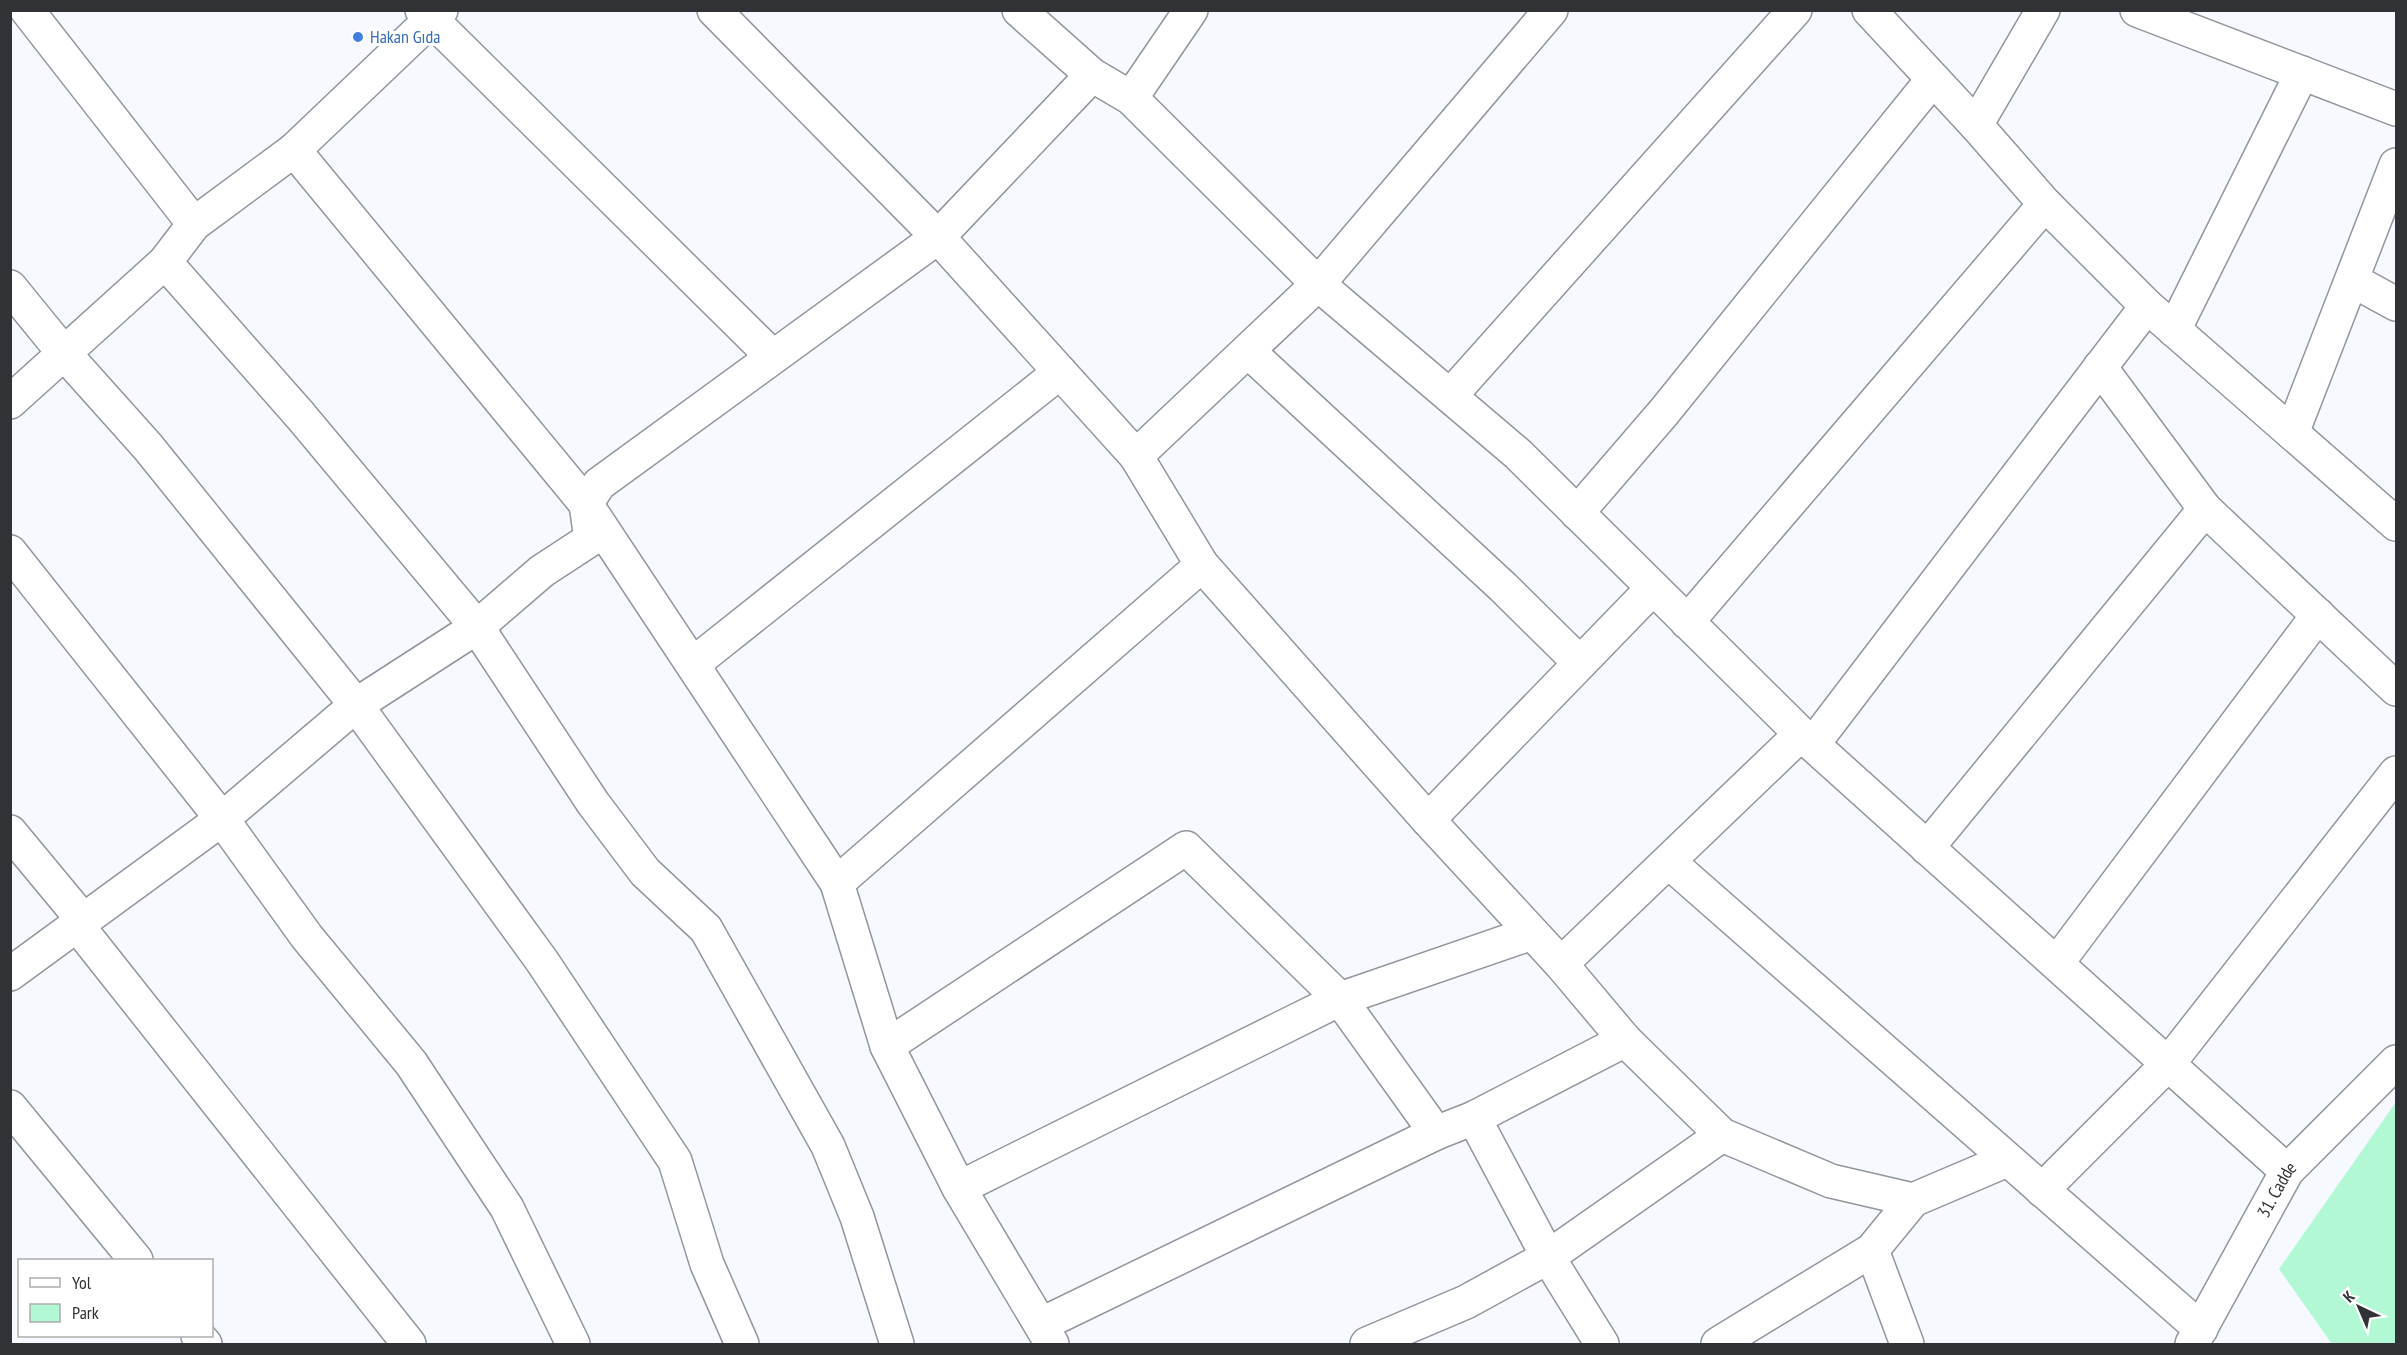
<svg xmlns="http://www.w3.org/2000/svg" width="2407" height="1355" font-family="'PT Sans Narrow',sans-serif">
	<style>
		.green { fill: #b3f8d4 }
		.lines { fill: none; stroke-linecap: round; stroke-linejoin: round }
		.minor-casing { stroke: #92959c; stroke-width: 36 }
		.minor { stroke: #fff; stroke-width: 33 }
		.shop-dot { fill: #3f7fe0; stroke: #fff; stroke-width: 2 }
		.labels { text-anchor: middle; stroke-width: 6; stroke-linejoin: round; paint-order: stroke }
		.shop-label { font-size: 18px; fill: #366cbe; stroke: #fff; text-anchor: start }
		.street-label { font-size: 18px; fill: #313235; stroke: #fff }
	</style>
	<rect width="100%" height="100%" fill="#f6f9ff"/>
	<!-- green -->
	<path class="green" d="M 2396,1102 L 2396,1344 L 2332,1344 L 2279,1269 Z"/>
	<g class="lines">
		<!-- minor casing -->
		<g class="minor-casing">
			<g id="minor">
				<path d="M 27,10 L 194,224"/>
				<path d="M 422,10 L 773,357"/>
				<path d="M 714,10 L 938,237 L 1136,456 L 1202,565 L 1428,820 L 1561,964 L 1625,1040 L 1722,1135 L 1831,1181 L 1913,1200"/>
				<path d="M 1019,10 L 1092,75 L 1131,98 L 1318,284 L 1518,454 L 1801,734 L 2287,1171"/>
				<path d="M 1869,10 L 1976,125 L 2045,204 L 2147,306 L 2396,524"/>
				<path d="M 2137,10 L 2396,109"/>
				<path d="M 1131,98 L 1191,10"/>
				<path d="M 1976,125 L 2043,10"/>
				<path d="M 294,150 L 586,504 L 837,883 L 887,1046 L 959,1188 L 1052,1344"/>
				<path d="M 165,262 L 300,415 L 477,627 L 593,803 L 645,872 L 706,929 L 828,1146 L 857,1217 L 897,1344"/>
				<path d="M 2352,280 L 2396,304"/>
				<path d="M 10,287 L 63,352 L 148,447 L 356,705 L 542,961 L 675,1161 L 707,1264 L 742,1344"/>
				<path d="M 2174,330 L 2302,73"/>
				<path d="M 1248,351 L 1503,587 L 1580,663"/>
				<path d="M 2100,367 L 2205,509 L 2396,689"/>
				<path d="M 1450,396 L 1795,10"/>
				<path d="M 10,402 L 165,262 L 194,224 L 294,150 L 441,10"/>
				<path d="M 2292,433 L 2396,165"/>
				<path d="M 1136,456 L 1318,284 L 1551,10"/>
				<path d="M 1577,513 L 1664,412 L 1933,79"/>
				<path d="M 10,552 L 222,819 L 307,937 L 411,1063 L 507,1208 L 573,1344"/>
				<path d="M 1687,622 L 2045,204"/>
				<path d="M 693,664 L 1060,372"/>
				<path d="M 1813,744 L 2147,306"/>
				<path d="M 1428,820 L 1653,588"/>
				<path d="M 10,832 L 83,920"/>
				<path d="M 1927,848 L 2205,509"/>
				<path d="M 1669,862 L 2201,1329"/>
				<path d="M 837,883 L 1202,565"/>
				<path d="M 77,925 L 409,1344"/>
				<path d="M 2057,963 L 2318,615"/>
				<path d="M 1561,964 L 1801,734"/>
				<path d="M 10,974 L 222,819 L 356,705 L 477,627 L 542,571 L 591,539 L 586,504 L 599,484 L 938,237 L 1092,75"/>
				<path d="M 887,1046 L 1186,848 L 1340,999 L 1436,1133"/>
				<path d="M 10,1107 L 136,1260"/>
				<path d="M 1474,1118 L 1548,1257 L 1602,1344"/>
				<path d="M 959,1188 L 1340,999 L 1532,933"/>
				<path d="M 2042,1190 L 2168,1064 L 2396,773"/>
				<path d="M 1872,1250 L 1907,1344"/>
				<path d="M 1042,1324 L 1436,1133 L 1474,1118 L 1625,1040"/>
				<path d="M 198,1336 L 205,1344"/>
				<path d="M 1367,1344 L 1466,1302 L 1548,1257 L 1722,1135"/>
				<path d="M 1718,1344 L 1872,1250 L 1913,1200 L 2007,1160"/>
				<path id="s1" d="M 2192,1344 L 2287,1171 L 2396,1062"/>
			</g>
		</g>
		<!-- minor -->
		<use href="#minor" class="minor"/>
	</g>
	<!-- markers -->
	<circle class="shop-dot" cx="358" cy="37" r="6"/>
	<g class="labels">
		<!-- shop labels -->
		<g class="shop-label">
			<text x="370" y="43">Hakan Gıda</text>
		</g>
		<!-- street labels -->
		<g class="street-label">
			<text dy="6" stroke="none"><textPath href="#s1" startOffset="176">31. Cadde</textPath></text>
		</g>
	</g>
	<!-- border -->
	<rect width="2407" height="1355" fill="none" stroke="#313235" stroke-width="24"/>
	<!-- legend -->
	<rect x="18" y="1259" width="195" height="78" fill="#ffffff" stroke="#adadae" stroke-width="1.5"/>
	<rect x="30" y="1278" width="30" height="9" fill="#ffffff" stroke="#adadae" stroke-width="1.5"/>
	<text x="72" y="1289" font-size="18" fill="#313235">Yol</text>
	<rect x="30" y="1304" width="30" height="18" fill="#b3f8d4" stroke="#adadae" stroke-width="1.5"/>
	<text x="72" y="1319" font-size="18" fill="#313235">Park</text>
	<!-- north arrow -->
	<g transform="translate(2359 1307) rotate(316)" stroke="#ffffff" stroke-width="4.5" paint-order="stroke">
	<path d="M0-4.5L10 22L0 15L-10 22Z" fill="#313235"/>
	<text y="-9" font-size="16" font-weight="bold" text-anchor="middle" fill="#313235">K</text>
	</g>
</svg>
